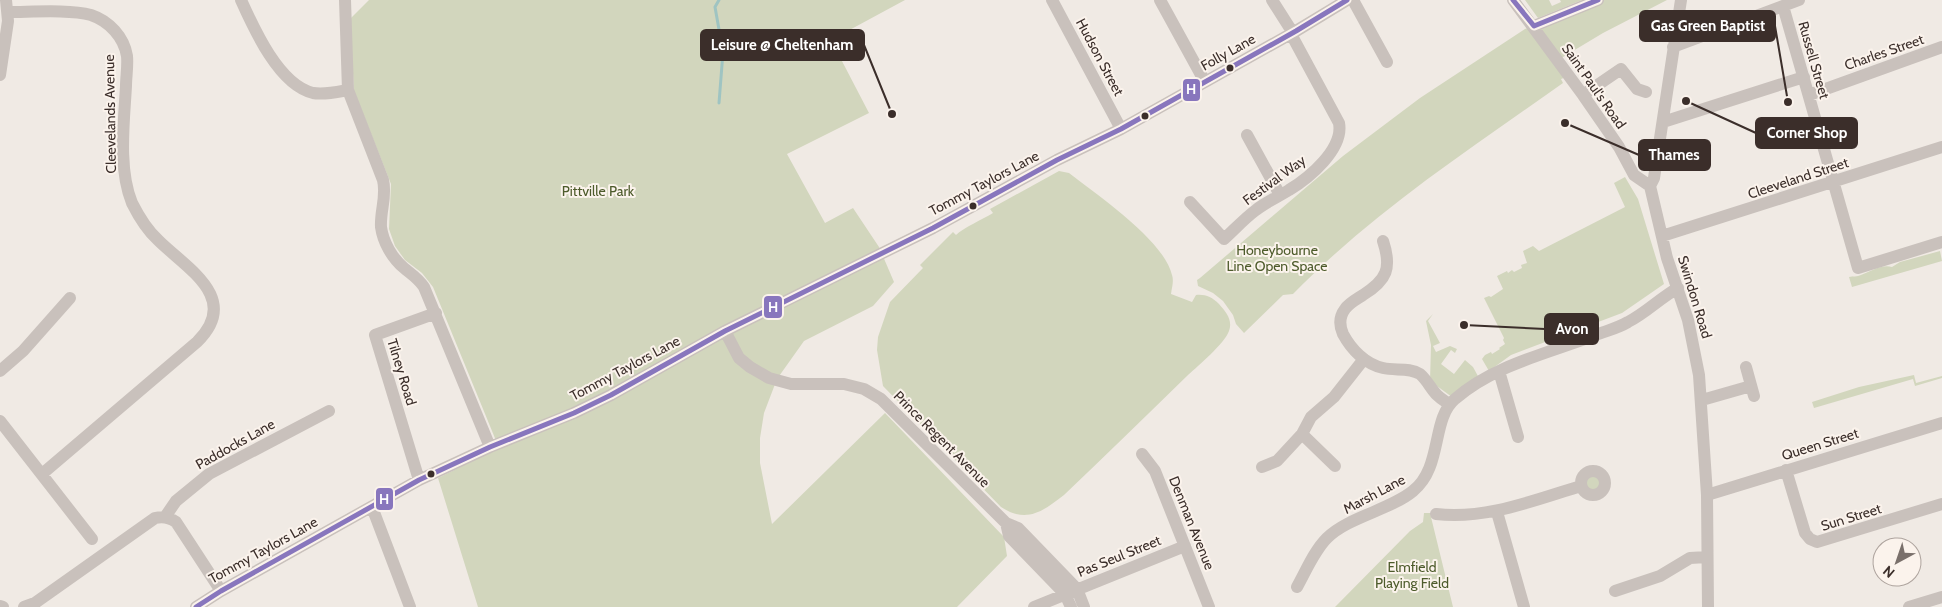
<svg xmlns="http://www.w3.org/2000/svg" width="1942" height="607" font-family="Cabin,sans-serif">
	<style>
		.green { fill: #d2d6bd }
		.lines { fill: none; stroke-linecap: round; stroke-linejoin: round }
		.stream { stroke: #9fc4c2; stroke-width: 3 }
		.minor { stroke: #c9c1bc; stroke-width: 12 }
		.bus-1-casing { stroke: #fbf3ec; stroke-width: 9 }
		.bus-1 { stroke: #8876bd; stroke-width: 5 }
		.bus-dot { fill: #3b2e2a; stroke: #fbf3ec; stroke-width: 2 }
		.labels { text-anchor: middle; stroke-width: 4; stroke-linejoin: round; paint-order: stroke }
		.street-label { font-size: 14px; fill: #3b2e2a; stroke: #fbf3ec }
		.park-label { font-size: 14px; fill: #4d5b2b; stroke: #fbf3ec }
		.leader { fill: none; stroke: #3b2e2a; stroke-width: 2 }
		.callout-dot { fill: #3b2e2a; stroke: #fbf3ec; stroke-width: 2 }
		.callout { fill: #3b2e2a; stroke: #3b2e2a; stroke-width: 2 }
		.callout-label { font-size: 15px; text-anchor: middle; font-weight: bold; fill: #fff }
		.line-badge { stroke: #fbf3ec; stroke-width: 2 }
		.badge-label { font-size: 14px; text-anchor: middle; font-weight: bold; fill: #fff }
	</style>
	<rect width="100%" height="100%" fill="#f0eae4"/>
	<!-- green -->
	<path class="green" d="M 369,0 L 905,0 L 831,40 L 869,113 L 787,154 L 825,223 L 853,208 L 879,247 L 894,282 L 873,306 L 804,341 L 777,379 L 764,413 L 760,438 L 760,463 L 772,524 L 885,413 L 1004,537 L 1007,556 L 957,607 L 478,607 L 438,478 L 499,448 L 433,287 L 422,273 L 405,260 L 395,246 L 389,229 L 391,184 L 354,91 L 350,19 Z
		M 1525,0 L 1549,0 L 1552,6 L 1561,2 L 1560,0 L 1582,0 L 1538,18 Z
		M 1598,0 L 1667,0 L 1603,33 L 1558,60 L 1569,76 L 1561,79 L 1563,83 C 1470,149 1373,212 1293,294 L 1283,295 L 1244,333 L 1236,324 L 1233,315 L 1223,301 L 1213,293 L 1198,286 L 1197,280 L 1200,278 L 1343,156 L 1420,98 L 1525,29 Z
		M 1059,171 L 1069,173 C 1097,195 1164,240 1172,275 C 1174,281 1172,287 1171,294 L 1192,302 L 1196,295 C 1205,294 1212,297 1219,304 C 1226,312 1233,320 1229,331 C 1225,343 1198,366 1188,375 C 1147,415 1106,455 1064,495 C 1043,511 1027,524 1001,507 L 883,386 L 877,350 L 878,337 L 890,302 L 923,268 L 920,265 L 953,232 L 956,235 C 963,228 983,219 993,213 L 990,209 Z
		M 1625,177 L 1638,199 L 1664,284 L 1622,313 L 1511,355 L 1489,371 L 1482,359 L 1485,355 L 1491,352 L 1492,354 L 1500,349 L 1499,348 L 1505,344 L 1503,340 L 1504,338 L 1484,298 L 1489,296 L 1491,297 L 1503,289 L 1497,276 L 1507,271 L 1508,273 L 1512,270 L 1514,272 L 1522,268 L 1521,265 L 1527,263 L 1523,251 L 1533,246 L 1539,251 L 1625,207 L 1614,183 Z
		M 1940,251 L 1942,261 L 1852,287 L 1849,277 C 1853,276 1857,277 1861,275 C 1870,272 1881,264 1892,267 L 1900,262 Z
		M 1433,314 L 1428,321 L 1440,343 L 1433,346 L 1436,352 L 1450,346 L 1457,349 L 1455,353 L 1451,350 L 1441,364 L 1454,374 L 1465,360 L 1473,367 L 1479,378 L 1452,397 L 1430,381 L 1431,345 L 1426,321 Z
		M 1914,375 L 1916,383 L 1942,376 L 1942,378 L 1915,386 L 1913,379 L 1814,408 L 1812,402 L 1859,387 Z
		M1583 483a10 10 0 1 1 20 0a10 10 0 1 1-20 0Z
		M 1424,513 L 1430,513 L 1453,607 L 1335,607 L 1410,531 L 1423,522 Z"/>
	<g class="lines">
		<!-- stream -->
		<path class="stream" d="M 719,103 L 723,52 L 715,7 L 719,0"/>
		<!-- minor -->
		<path class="minor" d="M 241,0 C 254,29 279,85 313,93 C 324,95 337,92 348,90
			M 345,0 L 348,90 L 383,180 C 387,196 380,211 381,227 C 383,242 392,258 404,268 C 411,274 418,278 424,287 L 490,447
			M 1052,0 L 1121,129
			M 1160,0 L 1205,82
			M 1272,0 L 1293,33
			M 1353,0 L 1387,62
			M 1513,0 L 1583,95 L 1619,147 L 1634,175 L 1650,186
			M 1681,0 L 1654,178 L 1650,186 L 1667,258 L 1688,320 L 1699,375 L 1707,495 L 1708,607
			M 1783,6 L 1858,268 L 1942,242
			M 8,12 C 31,12 69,9 91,15 C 109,21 124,37 127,56 C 128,66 126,77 126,86 C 124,122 118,169 132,203 C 139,217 147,230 158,240 C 186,268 242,298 197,342 L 42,474
			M 1534,26 L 1598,0
			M 1673,47 L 1799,0
			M 0,75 L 8,21 L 6,0
			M 1583,95 L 1621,69 L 1637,89 L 1646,92
			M 1809,95 L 1942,47
			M 1663,122 L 1804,77
			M 1247,135 L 1280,195
			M 1190,202 L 1224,239 C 1235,229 1245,218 1256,210 C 1266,202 1278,197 1289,190 C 1309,178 1344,149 1339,123 L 1291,34
			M 1662,236 L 1942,147
			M 1383,241 C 1392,268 1387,280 1363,295 C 1357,299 1349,303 1345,309 C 1339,317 1339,325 1343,334 C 1351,349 1365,364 1383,368 C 1395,371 1409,367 1420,374 C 1427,380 1431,389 1437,395 C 1441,399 1445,401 1449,404
			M 725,331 L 739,358 L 750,367 L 769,378 L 791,384 L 844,384 L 864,389 L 881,399 L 1006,523 L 1018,528 L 1077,589 L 1084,607
			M 1746,367 L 1754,396
			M 0,371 L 23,351 L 70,298
			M 1499,371 L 1518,437
			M 1702,400 L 1751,386
			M 0,421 L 92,539
			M 1302,434 L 1335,466
			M 1142,454 L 1155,471 L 1209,607
			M 1262,467 L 1277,461 L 1302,434 L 1311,417 L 1334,397 L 1364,359
			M 1786,470 L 1805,533 L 1810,539 L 1817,542 L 1942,504
			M1581 483a12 12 0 1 1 24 0a12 12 0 1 1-24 0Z
			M 419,480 L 375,335 L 436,313
			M 1707,495 L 1942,423
			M 372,507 L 410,607
			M 1497,512 L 1524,607
			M 1436,514 C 1486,520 1534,500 1581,486
			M 165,517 L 176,501 L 209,474 L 329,411
			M 1006,523 L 1009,536 L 1065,594 L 1071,607
			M 1297,587 C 1306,571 1314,551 1327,538 C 1348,517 1390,510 1413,491 C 1443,467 1431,419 1455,399 C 1494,365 1549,353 1596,335 C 1606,331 1618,328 1628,322 C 1646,313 1660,298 1678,288
			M 1615,591 L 1660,576 L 1690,558 L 1707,557
			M 0,606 L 3,607
			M 24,607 L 35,603 L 155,518 C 163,516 169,517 176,522 L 221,591
			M 196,607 L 221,591 L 419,480 L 490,447 L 574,413 L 611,395 L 725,331 L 933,228 L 1057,160 L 1121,129 L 1296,31 L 1347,0
			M 1034,607 L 1185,546
			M 1909,607 L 1942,597"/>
		<!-- bus-1 casing -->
		<g class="bus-1-casing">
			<path id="bus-1" d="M 1513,0 L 1534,26 L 1598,0
				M 196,607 L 221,591 L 419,480 L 490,447 L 574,413 L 611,395 L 725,331 L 933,228 L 1057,160 L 1121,129 L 1296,31 L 1347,0"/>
		</g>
		<!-- bus-1 -->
		<use href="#bus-1" class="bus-1"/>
	</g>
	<!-- markers -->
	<g class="bus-dot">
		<circle cx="1230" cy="68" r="4.5"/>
		<circle cx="1145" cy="116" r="4.5"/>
		<circle cx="973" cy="206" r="4.5"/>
		<circle cx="431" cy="474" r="4.5"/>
	</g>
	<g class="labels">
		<!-- street labels -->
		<g class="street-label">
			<text transform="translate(1228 52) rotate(-29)" y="5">Folly Lane</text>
			<text transform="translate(1884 52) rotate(-19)" y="5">Charles Street</text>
			<text transform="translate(1100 57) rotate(62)" y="5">Hudson Street</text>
			<text transform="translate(1814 60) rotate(74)" y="5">Russell Street</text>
			<text transform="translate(1594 86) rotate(55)" y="5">Saint Paul's Road</text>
			<text transform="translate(110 114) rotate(-91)" y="5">Cleevelands Avenue</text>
			<text transform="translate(1798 178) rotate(-18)" y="5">Cleeveland Street</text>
			<text transform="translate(1274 180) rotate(-36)" y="5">Festival Way</text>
			<text transform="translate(984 183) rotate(-28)" y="5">Tommy Taylors Lane</text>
			<text transform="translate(1695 297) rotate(73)" y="5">Swindon Road</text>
			<text transform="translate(625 368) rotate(-28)" y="5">Tommy Taylors Lane</text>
			<text transform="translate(402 372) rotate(73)" y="5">Tilney Road</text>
			<text transform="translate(942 439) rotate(45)" y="5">Prince Regent Avenue</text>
			<text transform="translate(235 444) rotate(-29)" y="5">Paddocks Lane</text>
			<text transform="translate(1820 444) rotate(-17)" y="5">Queen Street</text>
			<text transform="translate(1374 494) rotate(-28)" y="5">Marsh Lane</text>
			<text transform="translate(1851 517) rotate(-17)" y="5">Sun Street</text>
			<text transform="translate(1192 523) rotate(68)" y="5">Denman Avenue</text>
			<text transform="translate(263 550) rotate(-29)" y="5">Tommy Taylors Lane</text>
			<text transform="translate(1119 556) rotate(-22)" y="5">Pas Seul Street</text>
		</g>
		<!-- park labels -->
		<g class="park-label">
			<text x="598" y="196">Pittville Park</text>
			<text x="1277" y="255">Honeybourne<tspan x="1277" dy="16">Line Open Space</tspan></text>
			<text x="1412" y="572">Elmfield<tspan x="1412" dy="16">Playing Field</tspan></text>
		</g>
	</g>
	<!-- callouts -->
	<path class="leader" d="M1788 102L1775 26M892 114L864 45M1686 101L1756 133M1565 123L1639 155M1464 325L1545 329"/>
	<g class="callout-dot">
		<circle cx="1788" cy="102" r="5"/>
		<circle cx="892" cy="114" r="5"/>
		<circle cx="1686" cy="101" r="5"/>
		<circle cx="1565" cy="123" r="5"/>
		<circle cx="1464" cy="325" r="5"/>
	</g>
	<g class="callout">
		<rect x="1640" y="11" width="135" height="30" rx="5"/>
		<rect x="701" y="30" width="163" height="30" rx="5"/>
		<rect x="1756" y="118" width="101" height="30" rx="5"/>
		<rect x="1639" y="140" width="71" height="30" rx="5"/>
		<rect x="1545" y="314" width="53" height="30" rx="5"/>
	</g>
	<g class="callout-label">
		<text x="1708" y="31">Gas Green Baptist</text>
		<text x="782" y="50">Leisure @ Cheltenham</text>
		<text x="1807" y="138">Corner Shop</text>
		<text x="1674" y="160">Thames</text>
		<text x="1572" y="334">Avon</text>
	</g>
	<g class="line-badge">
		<rect x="1182" y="78" width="19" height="24" rx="5" fill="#8876bd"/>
		<rect x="763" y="295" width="20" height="24" rx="5" fill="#8876bd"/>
		<rect x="375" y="487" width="19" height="24" rx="5" fill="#8876bd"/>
	</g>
	<g class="badge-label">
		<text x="1191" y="94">H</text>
		<text x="773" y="312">H</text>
		<text x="384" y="504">H</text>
	</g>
	<!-- north arrow -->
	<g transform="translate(1897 562) rotate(220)"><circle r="24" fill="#fbf3ec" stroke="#aea49e"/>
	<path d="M0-4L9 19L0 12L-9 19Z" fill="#7a706b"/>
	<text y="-8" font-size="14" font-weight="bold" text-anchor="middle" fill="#3b2e2a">N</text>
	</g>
</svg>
